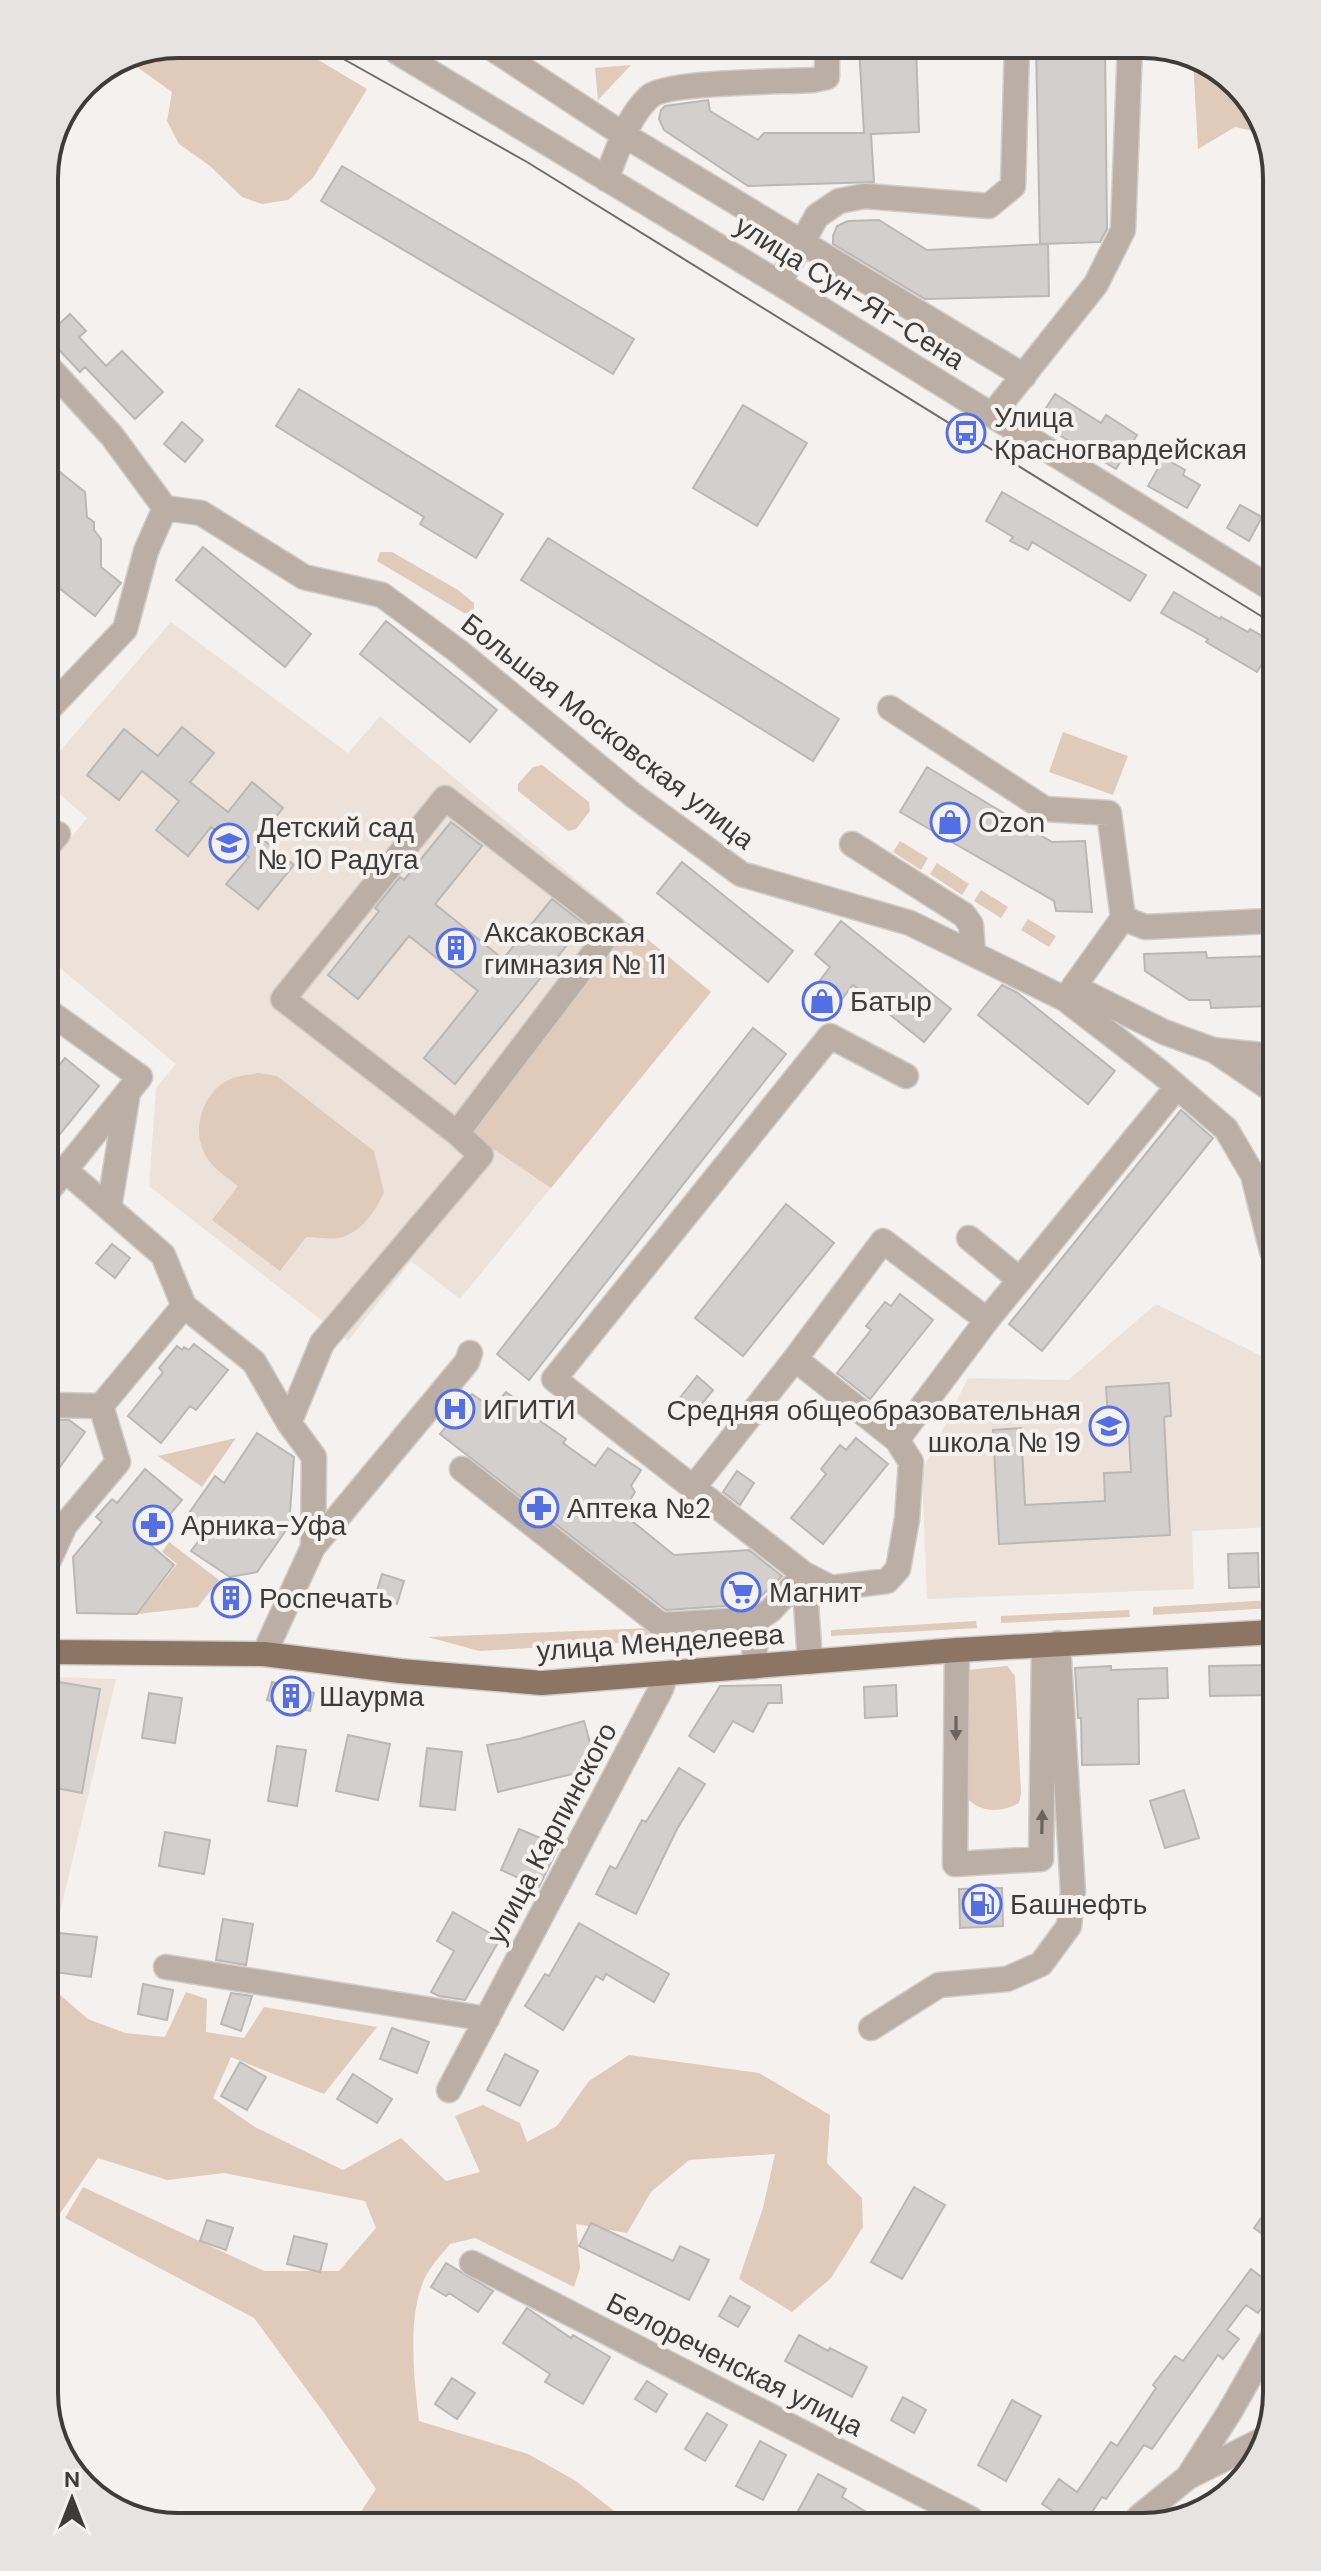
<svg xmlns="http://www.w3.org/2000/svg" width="1321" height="2571" font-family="'DM Sans',sans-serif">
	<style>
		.built { fill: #ede2da }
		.green { fill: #e0cab9 }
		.building { fill: #d3cfcc; stroke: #bbb7b4; stroke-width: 2 }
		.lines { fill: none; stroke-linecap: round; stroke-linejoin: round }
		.minor-casing { stroke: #d0cdca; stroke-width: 27 }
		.major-casing { stroke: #d0cdca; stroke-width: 27 }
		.minor { stroke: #bbaea4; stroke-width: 24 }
		.major { stroke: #8d7563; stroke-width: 24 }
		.tram { stroke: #6f6d6b; stroke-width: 2 }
		.oneway { fill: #69645f }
		.labels { text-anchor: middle; stroke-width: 8; stroke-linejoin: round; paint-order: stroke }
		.street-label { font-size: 28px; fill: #3d3c3a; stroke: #f5f1ee }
		.poi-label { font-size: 28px; fill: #3d3c3a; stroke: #f5f1ee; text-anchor: start }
		.rim { fill: none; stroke: #3d3c3a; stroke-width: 4 }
	</style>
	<rect width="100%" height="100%" fill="#f5f1ee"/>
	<!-- built -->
	<path class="built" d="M 171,622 L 348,753 L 380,716 L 711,992 L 460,1299 L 411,1261 L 348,1341 L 149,1186 L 156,1088 L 176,1064 L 48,958 L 47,867 L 87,818 L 47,783 L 47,766 Z
		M 1156,1304 L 1272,1361 L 1273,1527 L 1192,1531 L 1194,1589 L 927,1599 L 922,1471 L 968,1378 L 1068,1380 Z
		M 51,1677 L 116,1679 L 60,1912 L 52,1931 Z"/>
	<!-- green -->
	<path class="green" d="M 305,52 L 367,89 L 313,178 L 288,200 L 262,204 L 242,197 L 210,166 L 179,144 L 167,121 L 172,92 L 137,67 L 126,55 Z
		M 1193,60 L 1224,72 L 1267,127 L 1267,134 L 1235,127 L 1198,149 Z
		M 631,65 L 598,100 L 595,68 Z
		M 380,552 L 392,552 L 458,590 L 474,603 L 474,613 L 464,613 L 377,561 Z
		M 1063,732 L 1128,756 L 1113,795 L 1049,772 Z
		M 542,765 L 589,802 L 590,811 L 576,829 L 568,831 L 518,791 L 518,784 L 533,767 Z
		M 900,841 L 928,858 L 921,870 L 893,852 Z
		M 937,863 L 969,884 L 962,895 L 930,874 Z
		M 981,890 L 1008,907 L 1001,918 L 974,901 Z
		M 1028,919 L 1056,936 L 1049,947 L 1021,930 Z
		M 628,923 L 711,992 L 551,1188 L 467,1131 Z
		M 258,1073 L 277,1076 L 374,1151 L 384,1192 C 376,1210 364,1229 345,1236 C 334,1241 318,1237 306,1237 L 280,1271 L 212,1220 L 238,1186 C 227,1177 213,1169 206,1156 C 190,1130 203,1089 233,1078 C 241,1075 250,1075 258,1073 Z
		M 236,1438 L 202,1487 L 158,1456 Z
		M 169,1542 L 219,1580 L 198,1607 L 138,1614 L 177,1564 L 162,1552 Z
		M 1273,1600 L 1274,1608 L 1153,1615 L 1153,1607 Z
		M 1129,1610 L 1130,1617 L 1001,1623 L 1001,1616 Z
		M 976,1621 L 977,1628 L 831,1636 L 831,1630 Z
		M 652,1628 L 653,1641 L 479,1651 L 428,1637 Z
		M 1007,1666 L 1015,1676 L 1021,1793 L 1019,1803 C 1002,1813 980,1813 967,1798 L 967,1670 Z
		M 52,1988 L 88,2019 L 125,2033 L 165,2037 L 186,1992 L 207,1999 L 206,2032 L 244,2038 L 264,2007 L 377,2027 L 324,2094 L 231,2057 L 213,2098 L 255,2127 L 343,2170 L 401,2138 L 446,2181 L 480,2172 L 455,2116 L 483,2105 L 520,2123 L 527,2142 L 557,2126 L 589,2081 L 629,2055 L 759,2073 L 830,2115 L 827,2163 L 862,2198 L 863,2227 L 831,2278 L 792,2312 L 739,2279 L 763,2208 L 775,2154 L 689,2160 L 651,2192 L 627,2233 L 576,2224 L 580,2268 L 574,2287 L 475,2238 L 450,2244 C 443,2253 433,2263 427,2274 C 406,2311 414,2379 419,2421 L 528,2454 L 576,2481 L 628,2522 L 352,2525 L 376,2489 L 324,2413 L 254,2318 L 65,2218 L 83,2187 L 264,2271 L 339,2271 L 376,2228 L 365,2201 L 224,2173 L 167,2180 L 98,2158 L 59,2215 L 53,2210 Z"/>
	<!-- building -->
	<path class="building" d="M 1036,45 L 1105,45 L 1107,229 L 1100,242 L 1040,244 Z
		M 859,47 L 916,47 L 919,132 L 871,134 L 874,182 L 748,186 L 664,130 L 659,119 L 661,110 L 665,106 L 708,100 L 710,111 L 758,140 L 764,133 L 864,133 Z
		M 342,166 L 634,339 L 613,374 L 321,201 Z
		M 879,220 L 927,250 L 1048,244 L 1049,296 L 925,299 L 833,244 L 833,236 L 837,226 L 848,221 Z
		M 70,314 L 86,331 L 79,337 L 106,366 L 122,351 L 163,392 L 135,419 L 85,367 L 80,372 L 46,336 Z
		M 299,389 L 503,514 L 476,558 L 420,524 L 424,517 L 276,426 Z
		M 1055,394 L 1101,423 L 1106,415 L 1137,435 L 1116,469 L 1037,422 Z
		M 743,405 L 807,443 L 757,526 L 693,488 Z
		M 182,422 L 203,440 L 185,462 L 164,444 Z
		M 1164,458 L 1185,470 L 1183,475 L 1200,485 L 1187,508 L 1148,486 Z
		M 46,461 L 85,492 L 87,517 L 94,522 L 94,530 L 101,539 L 101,567 L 121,583 L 95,616 L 50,581 L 50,569 L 46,567 Z
		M 1002,492 L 1146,575 L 1130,601 L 1032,542 L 1028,550 L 1010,541 L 1013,537 L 986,521 Z
		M 1240,505 L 1262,517 L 1249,541 L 1227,528 Z
		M 548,538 L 839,719 L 813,761 L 521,580 Z
		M 203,547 L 311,634 L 285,667 L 176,580 Z
		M 1174,592 L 1220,619 L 1221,617 L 1248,632 L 1250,629 L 1269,640 L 1269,652 L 1257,672 L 1206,642 L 1208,639 L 1161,613 Z
		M 386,621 L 497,710 L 470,742 L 360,654 Z
		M 182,727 L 214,753 L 190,782 L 228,812 L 252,782 L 283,808 L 260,837 L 294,865 L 258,909 L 226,884 L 249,857 L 211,827 L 188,856 L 156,830 L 179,801 L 142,771 L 119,800 L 87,775 L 124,729 L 158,756 Z
		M 927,767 L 1052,842 L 1085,841 L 1092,912 L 1056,911 L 1054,901 L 900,812 Z
		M 451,822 L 482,846 L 435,904 L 503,959 L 552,899 L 584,924 L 455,1084 L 424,1058 L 478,991 L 409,936 L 358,999 L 328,975 L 379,911 L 375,908 L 400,877 L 404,880 Z
		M 682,862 L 793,951 L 768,982 L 657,893 Z
		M 841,921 L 951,1009 L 924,1042 L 853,985 L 828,1017 L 805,1000 L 830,967 L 815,954 Z
		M 1206,952 L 1207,958 L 1271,956 L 1271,1006 L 1211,1008 L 1210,1000 L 1189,1000 L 1145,971 L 1144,954 Z
		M 1002,985 L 1018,993 L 1115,1071 L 1088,1104 L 978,1015 Z
		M 753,1028 L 786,1054 L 529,1380 L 497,1354 Z
		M 65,1058 L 99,1086 L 48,1149 L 48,1079 Z
		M 1181,1110 L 1213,1138 L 1042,1351 L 1009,1324 Z
		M 786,1204 L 834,1243 L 743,1356 L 695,1318 Z
		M 112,1244 L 130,1258 L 115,1278 L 96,1263 Z
		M 900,1294 L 933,1320 L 870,1399 L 837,1373 L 871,1330 L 866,1326 L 885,1302 L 891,1306 Z
		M 194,1344 L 228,1370 L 196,1410 L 190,1406 L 161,1443 L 128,1416 L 163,1372 L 159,1368 L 177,1346 L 182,1350 L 184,1347 L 189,1350 Z
		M 697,1376 L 713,1390 L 692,1416 L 676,1403 Z
		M 1169,1383 L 1171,1416 L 1164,1417 L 1170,1535 L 999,1544 L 993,1430 L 1021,1428 L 1025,1505 L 1105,1501 L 1104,1473 L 1131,1472 L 1128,1418 L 1108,1419 L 1106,1387 Z
		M 506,1392 L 528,1408 L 526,1411 L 566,1439 L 563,1443 L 595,1466 L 608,1448 L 641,1470 L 631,1486 L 635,1492 L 622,1513 L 674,1555 L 749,1550 L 782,1576 L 753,1604 L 666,1610 L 440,1434 L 472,1394 L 492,1408 Z
		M 50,1420 L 69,1420 L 85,1432 L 50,1481 Z
		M 257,1433 L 294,1457 L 289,1526 L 257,1572 L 230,1577 L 191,1551 L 207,1530 L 187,1516 L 215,1476 L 224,1483 Z
		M 856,1438 L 888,1464 L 823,1544 L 791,1518 L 826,1474 L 821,1469 L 840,1445 L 846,1450 Z
		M 145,1469 L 182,1500 L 147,1542 L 174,1565 L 137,1614 L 77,1613 L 73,1557 L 102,1522 L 96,1517 L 112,1499 L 117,1503 Z
		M 737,1471 L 754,1483 L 740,1505 L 723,1492 Z
		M 1258,1553 L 1259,1587 L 1229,1588 L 1228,1554 Z
		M 382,1574 L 404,1581 L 397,1604 L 375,1597 Z
		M 1274,1665 L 1274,1695 L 1210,1696 L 1209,1666 Z
		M 1111,1666 L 1111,1670 L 1167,1668 L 1168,1698 L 1138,1699 L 1139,1764 L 1082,1765 L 1081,1718 L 1078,1718 L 1075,1668 Z
		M 59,1682 L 100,1689 L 82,1793 L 51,1787 L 51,1729 Z
		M 272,1682 L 314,1693 L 310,1711 L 267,1700 Z
		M 781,1685 L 782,1703 L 768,1703 L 753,1732 L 733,1721 L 714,1752 L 689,1736 L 720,1686 Z
		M 896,1685 L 897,1716 L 865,1718 L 864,1687 Z
		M 149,1693 L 182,1698 L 175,1743 L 142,1738 Z
		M 584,1721 L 597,1768 L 498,1792 L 487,1745 L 519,1739 Z
		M 348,1735 L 390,1744 L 378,1800 L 336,1791 Z
		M 277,1746 L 306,1750 L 297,1806 L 268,1801 Z
		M 427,1748 L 462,1752 L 455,1810 L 420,1806 Z
		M 679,1768 L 705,1784 L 677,1829 L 636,1914 L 596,1894 L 610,1866 L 616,1869 L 642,1820 L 646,1822 Z
		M 1184,1790 L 1199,1838 L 1165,1848 L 1150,1801 Z
		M 519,1829 L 559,1846 L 539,1887 L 501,1870 Z
		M 165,1832 L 210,1840 L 204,1874 L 159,1866 Z
		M 1002,1888 L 1003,1926 L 960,1928 L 959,1889 Z
		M 453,1912 L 500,1939 L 465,2000 L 439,1996 L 431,1992 L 454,1951 L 437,1941 Z
		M 223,1919 L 253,1924 L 246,1965 L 216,1960 Z
		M 579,1923 L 669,1974 L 654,2002 L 606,1974 L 603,1980 L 596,1976 L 563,2030 L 525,2006 L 545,1974 L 549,1976 Z
		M 59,1933 L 97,1937 L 91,1977 L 54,1972 Z
		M 143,1984 L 173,1990 L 167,2020 L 138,2014 Z
		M 231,1993 L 252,1996 L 241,2031 L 221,2024 Z
		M 392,2028 L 429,2042 L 417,2073 L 380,2059 Z
		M 505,2054 L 538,2071 L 520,2106 L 487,2090 Z
		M 240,2062 L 266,2077 L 247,2110 L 221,2096 Z
		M 353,2074 L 392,2099 L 377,2123 L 337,2099 Z
		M 914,2187 L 945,2205 L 902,2279 L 871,2262 Z
		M 1276,2197 L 1276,2244 L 1254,2228 Z
		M 207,2220 L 233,2228 L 226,2250 L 200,2241 Z
		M 591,2223 L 673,2261 L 680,2246 L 709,2260 L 689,2300 L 579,2246 Z
		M 294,2236 L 327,2244 L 320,2272 L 287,2264 Z
		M 446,2263 L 493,2291 L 478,2312 L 449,2293 L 446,2296 L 431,2287 Z
		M 1251,2269 L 1276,2288 L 1258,2313 L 1246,2305 L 1227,2330 L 1239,2339 L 1223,2359 L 1218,2355 L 1152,2449 L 1144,2445 L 1106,2499 L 1102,2497 L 1088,2518 L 1064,2518 L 1042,2504 L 1059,2479 L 1077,2492 L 1111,2442 L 1117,2446 L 1156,2388 L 1153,2385 L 1175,2356 L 1183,2361 Z
		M 730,2296 L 750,2307 L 738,2327 L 719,2316 Z
		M 527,2308 L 571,2338 L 573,2335 L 610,2357 L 583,2404 L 545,2382 L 550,2374 L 503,2343 Z
		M 799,2335 L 828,2351 L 830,2348 L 867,2367 L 852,2397 L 785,2361 Z
		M 452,2378 L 475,2393 L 457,2419 L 435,2404 Z
		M 647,2381 L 667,2394 L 656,2412 L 635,2399 Z
		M 903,2397 L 926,2410 L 914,2433 L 891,2420 Z
		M 1012,2400 L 1041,2416 L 1006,2481 L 978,2465 Z
		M 707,2413 L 727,2425 L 705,2461 L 685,2449 Z
		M 760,2441 L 786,2455 L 763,2500 L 736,2486 Z
		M 818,2474 L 846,2489 L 842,2497 L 879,2520 L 810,2521 L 797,2513 Z"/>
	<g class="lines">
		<!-- minor casing -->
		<g class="minor-casing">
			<path id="minor" d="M 496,51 L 624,135 L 1024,376
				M 397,52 L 779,283 L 1269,587
				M 606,179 C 618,151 626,119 649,97 C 666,81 784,82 813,80 L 827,77 L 827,47
				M 779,283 L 817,216 L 839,201 L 865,196 L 989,206 L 1013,186 L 1017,46
				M 45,363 L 112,436 L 165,508 L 201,513 L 304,577 L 382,595 L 458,651 L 633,795 L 741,874 L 910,923 L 1065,999 L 1161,1073 L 1226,1129 L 1253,1175 L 1272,1251
				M 992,415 L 1096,284 L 1123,230 L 1130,45
				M 890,708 L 1045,809 L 1109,813 L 1123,918 L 1065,999
				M 47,711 L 125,629 L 146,551 L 165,508
				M 852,844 L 964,915 L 971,925 L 973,954
				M 47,847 L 58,834
				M 1123,918 L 1145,927 L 1270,921
				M 1074,987 L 1164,1032 L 1213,1050 L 1271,1056
				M 48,1011 L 140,1077 L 49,1190
				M 1215,1051 L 1271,1089
				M 65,1170 L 163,1255 L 184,1306
				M 109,1208 L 128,1092
				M 969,1238 L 1020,1280
				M 795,1359 L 897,1440
				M 50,1405 L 101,1406
				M 289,1423 L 322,1343 L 481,1155 L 457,1133 L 283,999 L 445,798 L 613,928 L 457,1133
				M 462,1469 L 661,1625 L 758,1619 L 771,1610 L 804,1574 L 831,1588 L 887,1581 L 898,1569 L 907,1519 L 911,1462 L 897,1440 L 987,1320 L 1177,1087
				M 693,1488 L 795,1359 L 883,1241 L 987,1320
				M 313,1547 L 467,1362 L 470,1353
				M 50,1558 L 65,1525 L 118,1462 L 101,1406 L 184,1306 L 254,1362 L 289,1423 L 314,1457 L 313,1547 L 264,1654
				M 957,1650 L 955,1864 L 1041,1859 L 1044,1650
				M 810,1662 L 804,1574 L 554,1379 L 830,1036 L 906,1076
				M 753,1667 L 758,1619
				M 166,1967 L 487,2019
				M 871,2028 L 939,1985 L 1007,1979 L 1041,1964 L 1069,1926 L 1073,1892 L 1058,1643
				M 449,2090 L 661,1689 L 666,1674
				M 472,2263 L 971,2519
				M 1190,2476 L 1262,2440
				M 1139,2517 L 1188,2477 L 1229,2413 L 1277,2329"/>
		</g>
		<!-- major casing -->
		<g class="major-casing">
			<path id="major" d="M 51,1652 L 264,1654 L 400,1671 L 542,1683 L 957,1650 L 1274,1632"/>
		</g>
		<!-- minor -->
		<use href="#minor" class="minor"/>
		<!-- major -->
		<use href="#major" class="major"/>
		<!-- tram -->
		<path class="tram" d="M 331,52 L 527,162 L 1269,621"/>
	</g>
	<!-- one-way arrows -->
	<defs><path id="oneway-solid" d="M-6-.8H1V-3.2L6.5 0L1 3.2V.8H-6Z" transform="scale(2)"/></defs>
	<g class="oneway">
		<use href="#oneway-solid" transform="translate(956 1728) rotate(90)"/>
		<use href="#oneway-solid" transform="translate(1042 1822) rotate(-89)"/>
	</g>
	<!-- icons -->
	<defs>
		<g id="bus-ring" transform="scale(2)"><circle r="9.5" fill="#f5f1ee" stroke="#536fe4" stroke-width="1.5"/><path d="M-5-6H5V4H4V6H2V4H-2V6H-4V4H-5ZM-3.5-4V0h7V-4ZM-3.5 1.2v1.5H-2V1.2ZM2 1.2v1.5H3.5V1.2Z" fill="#536fe4"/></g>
		<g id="shop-ring" transform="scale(2)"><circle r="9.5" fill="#f5f1ee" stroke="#536fe4" stroke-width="1.5"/><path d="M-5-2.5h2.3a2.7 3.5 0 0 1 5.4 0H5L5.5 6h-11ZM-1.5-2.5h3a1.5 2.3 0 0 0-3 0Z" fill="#536fe4"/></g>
		<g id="school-ring" transform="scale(2)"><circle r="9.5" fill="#f5f1ee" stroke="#536fe4" stroke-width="1.5"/><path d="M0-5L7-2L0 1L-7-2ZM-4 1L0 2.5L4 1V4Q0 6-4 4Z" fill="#536fe4"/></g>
		<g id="building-ring" transform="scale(2)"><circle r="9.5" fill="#f5f1ee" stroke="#536fe4" stroke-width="1.5"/><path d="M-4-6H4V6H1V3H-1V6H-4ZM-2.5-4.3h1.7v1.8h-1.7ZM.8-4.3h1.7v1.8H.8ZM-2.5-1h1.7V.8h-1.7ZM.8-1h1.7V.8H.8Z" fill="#536fe4"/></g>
		<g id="hospital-ring" transform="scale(2)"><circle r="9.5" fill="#f5f1ee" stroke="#536fe4" stroke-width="1.5"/><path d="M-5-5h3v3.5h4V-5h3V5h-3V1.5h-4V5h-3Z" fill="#536fe4"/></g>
		<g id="pharmacy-ring" transform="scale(2)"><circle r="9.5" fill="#f5f1ee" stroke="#536fe4" stroke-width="1.5"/><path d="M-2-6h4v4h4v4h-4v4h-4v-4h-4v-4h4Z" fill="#536fe4"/></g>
		<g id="supermarket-ring" transform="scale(2)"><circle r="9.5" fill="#f5f1ee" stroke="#536fe4" stroke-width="1.5"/><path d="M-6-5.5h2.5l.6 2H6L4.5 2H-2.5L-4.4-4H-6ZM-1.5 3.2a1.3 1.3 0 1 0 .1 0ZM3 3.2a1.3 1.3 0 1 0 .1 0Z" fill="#536fe4"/></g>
		<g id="fuel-ring" transform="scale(2)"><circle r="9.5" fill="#f5f1ee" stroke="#536fe4" stroke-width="1.5"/><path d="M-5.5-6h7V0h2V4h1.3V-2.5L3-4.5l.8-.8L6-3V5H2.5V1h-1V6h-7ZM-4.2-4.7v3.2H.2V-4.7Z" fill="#536fe4"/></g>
	</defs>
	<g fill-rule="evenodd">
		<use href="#bus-ring" x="966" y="433"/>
		<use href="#shop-ring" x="950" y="822"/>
		<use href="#school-ring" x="229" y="843"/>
		<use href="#building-ring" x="456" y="948"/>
		<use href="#shop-ring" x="822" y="1001"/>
		<use href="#hospital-ring" x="455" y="1409"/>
		<use href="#school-ring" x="1109" y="1426"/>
		<use href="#pharmacy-ring" x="539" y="1508"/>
		<use href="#pharmacy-ring" x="153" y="1525"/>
		<use href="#supermarket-ring" x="741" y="1592"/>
		<use href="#building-ring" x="231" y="1598"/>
		<use href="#building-ring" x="291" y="1696"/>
		<use href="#fuel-ring" x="982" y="1904"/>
	</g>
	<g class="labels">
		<!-- street labels -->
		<g class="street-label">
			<text transform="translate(850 292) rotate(32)" y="10">улица Сун-Ят-Сена</text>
			<text transform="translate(608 731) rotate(38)" y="10">Большая Московская улица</text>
			<text transform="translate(660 1642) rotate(-4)" y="10">улица Менделеева</text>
			<text transform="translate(551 1833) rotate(-62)" y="10">улица Карпинского</text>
			<text transform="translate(735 2364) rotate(27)" y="10">Белореченская улица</text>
		</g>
		<!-- poi labels -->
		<g class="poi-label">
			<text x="994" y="427">Улица<tspan x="994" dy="32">Красногвардейская</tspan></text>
			<text x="978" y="832">Ozon</text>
			<text x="257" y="837">Детский сад<tspan x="257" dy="32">№ 10 Радуга</tspan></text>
			<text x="484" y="942">Аксаковская<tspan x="484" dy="32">гимназия № 11</tspan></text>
			<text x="850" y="1011">Батыр</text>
			<text x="483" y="1419">ИГИТИ</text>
			<text x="1081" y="1420" text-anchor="end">Средняя общеобразовательная<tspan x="1081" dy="32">школа № 19</tspan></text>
			<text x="567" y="1518">Аптека №2</text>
			<text x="181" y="1535">Арника-Уфа</text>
			<text x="769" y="1602">Магнит</text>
			<text x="259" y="1608">Роспечать</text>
			<text x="319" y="1706">Шаурма</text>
			<text x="1010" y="1914">Башнефть</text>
		</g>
	</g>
	<!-- crop -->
	<path d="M0 0H1321V2571H0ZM178 58H1143A120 120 0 0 1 1263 178V2393A120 120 0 0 1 1143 2513H178A120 120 0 0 1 58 2393V178A120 120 0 0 1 178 58Z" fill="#e6e3e0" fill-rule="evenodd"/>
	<path class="rim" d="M178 58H1143A120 120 0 0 1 1263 178V2393A120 120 0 0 1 1143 2513H178A120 120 0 0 1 58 2393V178A120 120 0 0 1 178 58Z"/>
	<!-- north arrow -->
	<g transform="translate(72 2499)" stroke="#f5f1ee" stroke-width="6" paint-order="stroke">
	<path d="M0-6L14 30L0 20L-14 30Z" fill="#3d3c3a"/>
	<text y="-12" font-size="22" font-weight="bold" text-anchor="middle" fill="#3d3c3a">N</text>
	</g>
</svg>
